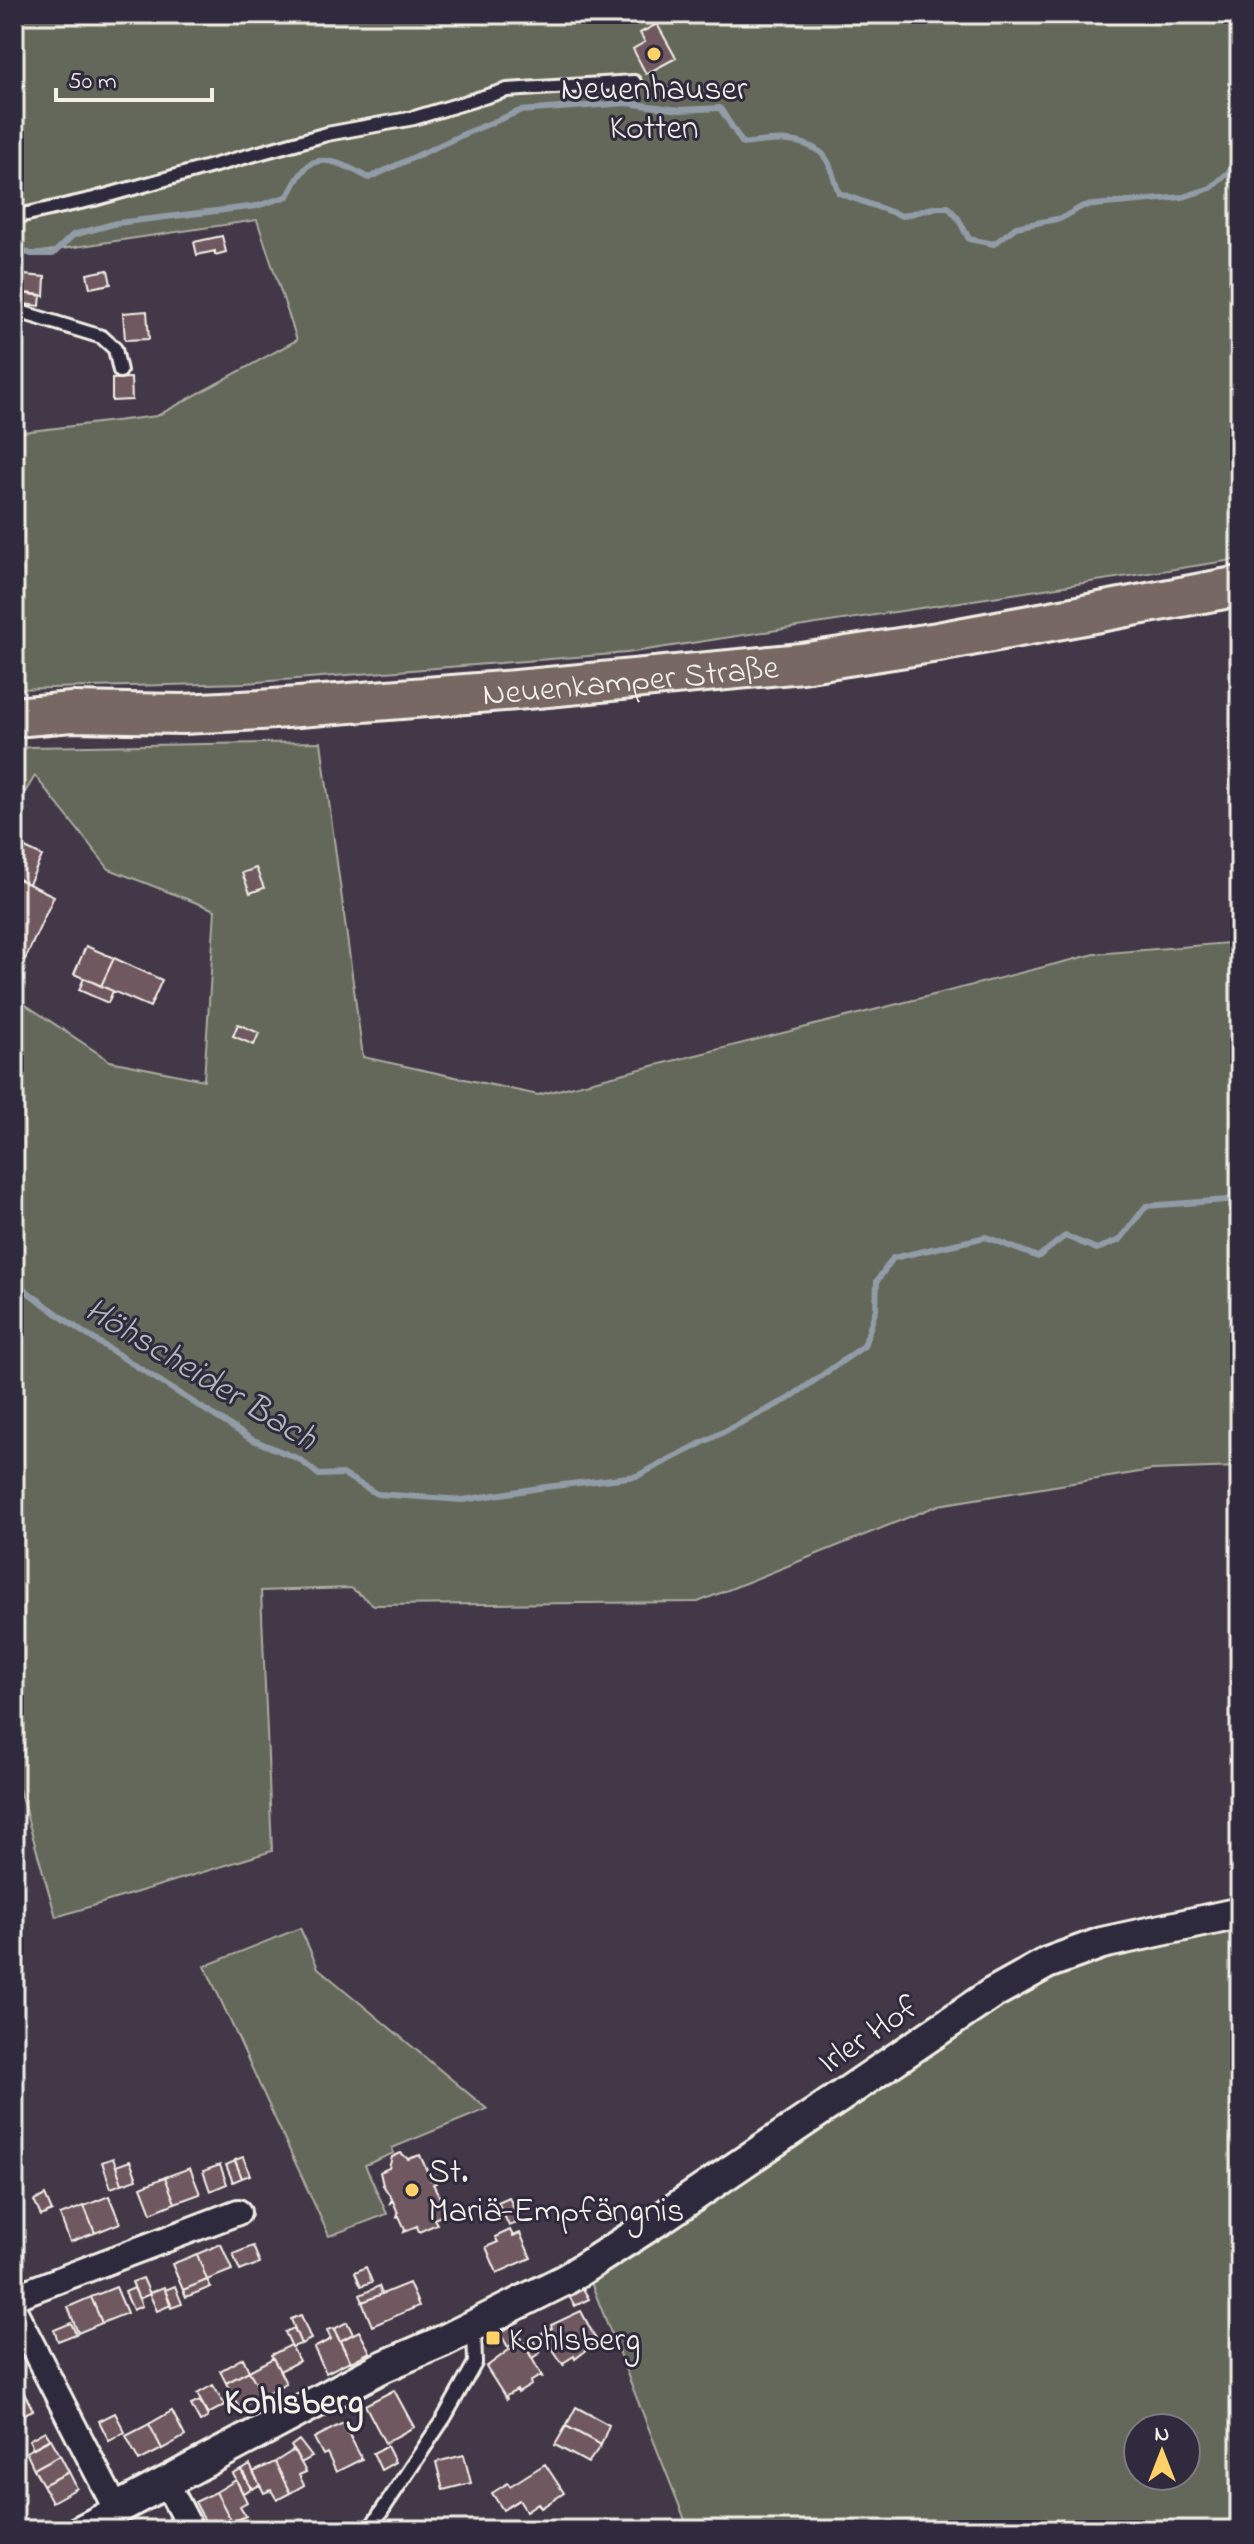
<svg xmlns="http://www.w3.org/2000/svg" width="1254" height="2544" font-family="'Indie Flower',sans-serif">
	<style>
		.green { fill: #64685a; stroke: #acaca1; stroke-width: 2; fill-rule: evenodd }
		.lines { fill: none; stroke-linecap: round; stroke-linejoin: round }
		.stream { stroke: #929ca7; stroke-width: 6 }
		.building { fill: #705961; stroke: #f4f1e8; stroke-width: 2 }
		.service-casing { stroke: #f4f1e8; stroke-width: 18 }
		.minor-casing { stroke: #f4f1e8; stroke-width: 30 }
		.tertiary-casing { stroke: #f4f1e8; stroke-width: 36 }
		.primary-casing { stroke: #f4f1e8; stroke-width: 44 }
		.service { stroke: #2f2a3d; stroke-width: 12 }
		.minor { stroke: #2f2a3d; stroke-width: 24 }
		.tertiary { stroke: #2f2a3d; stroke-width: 30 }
		.primary { stroke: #776864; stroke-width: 38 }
		.poi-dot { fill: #ffd166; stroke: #2f2a3d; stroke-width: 3 }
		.labels { text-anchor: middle; stroke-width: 6; stroke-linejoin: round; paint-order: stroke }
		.poi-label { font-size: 34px; fill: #f4f1e8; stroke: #2f2a3d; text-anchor: start }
		.street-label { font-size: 34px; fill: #f4f1e8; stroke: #2f2a3d }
		.water-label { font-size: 36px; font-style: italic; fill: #b2b9bc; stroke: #2f2a3d }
		.neighbourhood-label { font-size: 36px; font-weight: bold; fill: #f4f1e8; stroke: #2f2a3d }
	</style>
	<rect width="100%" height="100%" fill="#423848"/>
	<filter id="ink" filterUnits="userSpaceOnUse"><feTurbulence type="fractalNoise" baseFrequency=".0125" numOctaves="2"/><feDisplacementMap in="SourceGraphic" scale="16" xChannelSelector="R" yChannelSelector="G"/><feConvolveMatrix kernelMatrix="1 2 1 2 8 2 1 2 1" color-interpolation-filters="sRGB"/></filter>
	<g filter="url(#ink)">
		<!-- green -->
		<path class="green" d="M 14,14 L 1240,14 L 1240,559 L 627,653 L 245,683 L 14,689 L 14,433 L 157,416 L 297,340 L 257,220 L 14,256 Z
			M 321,742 L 363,1057 L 538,1095 L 1095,954 L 1240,942 L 1240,1467 L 1152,1470 L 939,1505 L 698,1602 L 374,1605 L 351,1588 L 261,1591 L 272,1851 L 56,1917 L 14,1772 L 14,997 L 110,1061 L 204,1080 L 215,910 L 109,869 L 35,776 L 14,810 L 14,752 L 29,747 Z
			M 1240,1926 L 1240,2530 L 689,2530 L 588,2275 L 1021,1988 L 1085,1960 ZM 1138,2428 L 1186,2428 L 1186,2476 L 1138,2476 Z
			M 300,1928 L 318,1968 L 487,2109 L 392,2148 L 394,2153 L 365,2165 L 387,2214 L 329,2236 L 205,1966 Z"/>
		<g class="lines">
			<!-- stream -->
			<path class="stream" d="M 14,247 L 31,254 L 53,254 L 73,235 L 117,223 L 257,206 L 288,196 C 293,187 298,176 305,169 C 320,150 353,169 369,178 L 464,134 L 520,111 L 627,103 L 680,110 L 720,108 L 743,144 C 768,141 798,135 820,152 C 831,160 834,181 839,193 L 902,216 L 937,207 L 948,207 L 958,218 L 969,239 L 994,244 L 1016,227 L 1062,218 L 1083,206 L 1183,197 L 1211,188 L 1240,162
				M 14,1282 L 81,1331 L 251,1439 L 299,1459 L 319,1475 L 343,1474 L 377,1494 L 463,1500 L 546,1487 L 637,1476 L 788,1399 L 864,1346 L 876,1309 L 877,1281 L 893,1258 L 986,1237 L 1038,1257 L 1065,1236 L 1097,1249 L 1120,1240 L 1146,1206 L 1240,1199"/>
		</g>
		<!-- building -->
		<path class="building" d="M 657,24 L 676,58 L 646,74 L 633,49 L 645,42 L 640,33 Z
			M 222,236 L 226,252 L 215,255 L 215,251 L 197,255 L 194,242 Z
			M 108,270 L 111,284 L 90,288 L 87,274 Z
			M 14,274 L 45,277 L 44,296 L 14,292 Z
			M 16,292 L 41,295 L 40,306 L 15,303 Z
			M 147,311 L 149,339 L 125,340 L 123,313 Z
			M 131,378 L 132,400 L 112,401 L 112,379 Z
			M 21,846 L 42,856 L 29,884 L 14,877 L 14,861 Z
			M 256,868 L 264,888 L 250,893 L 242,873 Z
			M 14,877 L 54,896 L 23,964 L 14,960 Z
			M 86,946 L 114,958 L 101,986 L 74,974 Z
			M 114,958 L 162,980 L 150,1007 L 101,986 Z
			M 84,978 L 113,991 L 108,1003 L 79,990 Z
			M 238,1024 L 259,1033 L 254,1045 L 233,1036 Z
			M 401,2153 L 408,2159 L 420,2155 L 431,2180 L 434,2179 L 436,2183 L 433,2184 L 448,2213 L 434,2219 L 437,2224 L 419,2232 L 417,2226 L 404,2232 L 405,2229 L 399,2216 L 397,2217 L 398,2213 L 393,2201 L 390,2203 L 392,2199 L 383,2185 L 380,2172 L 389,2168 L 392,2157 Z
			M 243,2157 L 250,2175 L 242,2178 L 235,2160 Z
			M 113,2158 L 122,2184 L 111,2188 L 102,2162 Z
			M 130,2161 L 137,2179 L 122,2184 L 116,2166 Z
			M 235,2161 L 242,2178 L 233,2182 L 226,2165 Z
			M 220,2165 L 227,2184 L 210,2191 L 203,2171 Z
			M 190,2168 L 200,2194 L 175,2203 L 165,2177 Z
			M 165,2177 L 175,2203 L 151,2213 L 141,2187 Z
			M 45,2195 L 52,2211 L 41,2216 L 34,2201 Z
			M 109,2196 L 120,2223 L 95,2233 L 84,2206 Z
			M 509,2197 L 520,2222 L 509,2226 L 498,2202 Z
			M 84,2206 L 95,2233 L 70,2242 L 60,2215 Z
			M 510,2230 L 513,2236 L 520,2233 L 531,2258 L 497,2273 L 486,2247 L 498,2242 L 495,2237 Z
			M 221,2244 L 232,2270 L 207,2280 L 197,2254 Z
			M 253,2246 L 260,2263 L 240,2271 L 233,2254 Z
			M 197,2254 L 207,2280 L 183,2290 L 172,2264 Z
			M 366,2267 L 372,2282 L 361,2286 L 355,2272 Z
			M 143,2278 L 150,2294 L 139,2299 L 132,2282 Z
			M 207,2280 L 211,2287 L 186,2297 L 183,2290 Z
			M 409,2283 L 419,2306 L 372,2326 L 362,2302 Z
			M 581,2285 L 589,2299 L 575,2306 L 567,2293 Z
			M 175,2286 L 182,2304 L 171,2308 L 165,2290 Z
			M 379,2286 L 382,2294 L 363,2302 L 360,2295 Z
			M 116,2287 L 127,2313 L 102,2323 L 91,2297 Z
			M 164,2287 L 171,2305 L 157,2311 L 149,2293 Z
			M 134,2288 L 142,2306 L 133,2310 L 125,2292 Z
			M 91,2297 L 102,2323 L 78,2333 L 68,2307 Z
			M 581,2311 L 599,2345 L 597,2342 L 575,2359 L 574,2356 L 563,2363 L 564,2366 L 542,2333 L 552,2328 L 551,2325 Z
			M 301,2315 L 311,2339 L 301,2344 L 291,2319 Z
			M 347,2322 L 353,2334 L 340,2341 L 334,2329 Z
			M 71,2323 L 76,2334 L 58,2341 L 54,2330 Z
			M 513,2325 L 521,2339 L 508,2347 L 500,2333 Z
			M 294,2328 L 301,2344 L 292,2347 L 285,2332 Z
			M 333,2328 L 350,2361 L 326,2373 L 314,2348 L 331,2339 L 327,2330 Z
			M 359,2331 L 370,2352 L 351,2362 L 340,2341 Z
			M 532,2338 L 540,2353 L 532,2358 L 524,2343 Z
			M 524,2344 L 543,2378 L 540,2376 L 530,2382 L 531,2385 L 518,2393 L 517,2390 L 506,2396 L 507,2400 L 486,2367 L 513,2347 L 515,2350 Z
			M 291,2345 L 299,2361 L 280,2371 L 271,2355 Z
			M 243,2358 L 249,2371 L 226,2383 L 220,2371 Z
			M 273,2358 L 286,2383 L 263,2395 L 249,2371 Z
			M 15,2368 L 20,2378 L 17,2380 L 33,2410 L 14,2419 Z
			M 249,2371 L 263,2395 L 239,2408 L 226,2383 Z
			M 213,2385 L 225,2405 L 208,2414 L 197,2394 Z
			M 394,2390 L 414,2427 L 385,2443 L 365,2405 Z
			M 200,2401 L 208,2417 L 200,2422 L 191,2405 Z
			M 576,2407 L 609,2425 L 601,2445 L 566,2426 Z
			M 172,2411 L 185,2436 L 162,2449 L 149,2424 Z
			M 115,2413 L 125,2432 L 109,2441 L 99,2421 Z
			M 343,2423 L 362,2459 L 336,2472 L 327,2453 L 323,2455 L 314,2438 Z
			M 149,2424 L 162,2449 L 139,2461 L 126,2436 Z
			M 566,2426 L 601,2445 L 588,2463 L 555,2445 Z
			M 45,2431 L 50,2439 L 33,2448 L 29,2440 Z
			M 51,2439 L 60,2455 L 34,2469 L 26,2452 Z
			M 299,2440 L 312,2457 L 301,2463 L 291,2446 Z
			M 387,2446 L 395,2462 L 381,2470 L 373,2453 Z
			M 294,2450 L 306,2472 L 299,2475 L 304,2485 L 290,2493 L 275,2462 Z
			M 60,2455 L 69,2472 L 43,2485 L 34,2469 Z
			M 464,2455 L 471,2483 L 443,2490 L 436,2462 Z
			M 275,2462 L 290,2493 L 277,2500 L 271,2490 L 264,2493 L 253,2472 Z
			M 545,2464 L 564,2493 L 541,2508 L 538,2503 L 526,2511 L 519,2500 L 503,2510 L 492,2493 L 508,2483 L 510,2486 Z
			M 250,2465 L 260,2485 L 252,2489 L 242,2470 Z
			M 241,2470 L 251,2489 L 243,2493 L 233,2474 Z
			M 69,2472 L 77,2488 L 52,2502 L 43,2485 Z
			M 236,2480 L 247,2502 L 240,2506 L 246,2516 L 232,2522 L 216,2492 Z
			M 216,2492 L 232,2522 L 218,2530 L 213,2520 L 206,2523 L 195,2502 Z"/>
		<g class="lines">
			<!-- service casing -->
			<g class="service-casing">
				<path id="service" d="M 14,217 L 94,199 L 327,134 L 414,118 L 507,90 L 634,82
					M 14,310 L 102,337 L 115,349 L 120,371
					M 369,2530 L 444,2418 L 475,2363 L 474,2329"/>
			</g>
			<!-- minor casing -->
			<g class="minor-casing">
				<path id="minor" d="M 14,2297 L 238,2212
					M 14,2310 L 116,2509 L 76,2530
					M 166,2482 L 191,2530"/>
			</g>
			<!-- tertiary casing -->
			<g class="tertiary-casing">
				<path id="tertiary" d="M 116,2509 L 382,2367 L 443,2341 L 565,2280 L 660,2219 L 993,1993 L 1047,1963 L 1102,1943 L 1240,1913"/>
			</g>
			<!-- primary casing -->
			<g class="primary-casing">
				<g id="primary">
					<path id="s1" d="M 14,717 L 72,712 L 183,714 L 260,710 L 516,690 L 802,663 L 938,642 L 1240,586"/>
				</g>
			</g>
			<!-- service -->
			<use href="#service" class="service"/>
			<!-- minor -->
			<use href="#minor" class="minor"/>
			<!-- tertiary -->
			<use href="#tertiary" class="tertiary"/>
			<!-- primary -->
			<use href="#primary" class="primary"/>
		</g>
	</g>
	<!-- markers -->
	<g class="poi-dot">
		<circle cx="654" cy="54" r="8"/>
		<circle cx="412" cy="2190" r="8"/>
		<rect x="485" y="2330" width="16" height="16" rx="4"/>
	</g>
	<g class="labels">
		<!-- poi labels -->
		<g class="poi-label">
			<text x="654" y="99" text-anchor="middle">Neuenhauser<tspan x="654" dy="39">Kotten</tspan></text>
			<text x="428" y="2182">St.<tspan x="428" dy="39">Mariä-Empfängnis</tspan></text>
			<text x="509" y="2350">Kohlsberg</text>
		</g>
		<!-- street labels -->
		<g class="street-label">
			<text dy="12" stroke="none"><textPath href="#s1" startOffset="618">Neuenkamper Straße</textPath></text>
			<text transform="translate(867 2033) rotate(-34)" y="12">Irler Hof</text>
		</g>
		<!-- water labels -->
		<g class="water-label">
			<text transform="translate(202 1372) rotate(31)" y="13">Höhscheider Bach</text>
		</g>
		<!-- neighbourhood labels -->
		<g class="neighbourhood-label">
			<text x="294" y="2413">Kohlsberg</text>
		</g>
	</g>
	<!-- margin -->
	<rect width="1254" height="2544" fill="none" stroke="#2f2a3d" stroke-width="48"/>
	<rect x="24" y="24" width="1206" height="2496" fill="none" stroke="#f4f1e8" stroke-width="3" filter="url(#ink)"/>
	<!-- north arrow -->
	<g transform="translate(1162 2452)"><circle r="38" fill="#2f2a3d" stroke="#7e7a81" stroke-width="2"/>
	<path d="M0-6L14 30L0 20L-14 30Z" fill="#ffd166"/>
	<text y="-12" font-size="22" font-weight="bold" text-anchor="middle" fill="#f4f1e8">N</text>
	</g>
	<!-- scale -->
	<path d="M56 88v12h156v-12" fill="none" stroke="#f4f1e8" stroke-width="4"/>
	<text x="68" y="88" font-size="24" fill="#f4f1e8" stroke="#2f2a3d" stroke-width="6" paint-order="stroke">50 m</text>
</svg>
